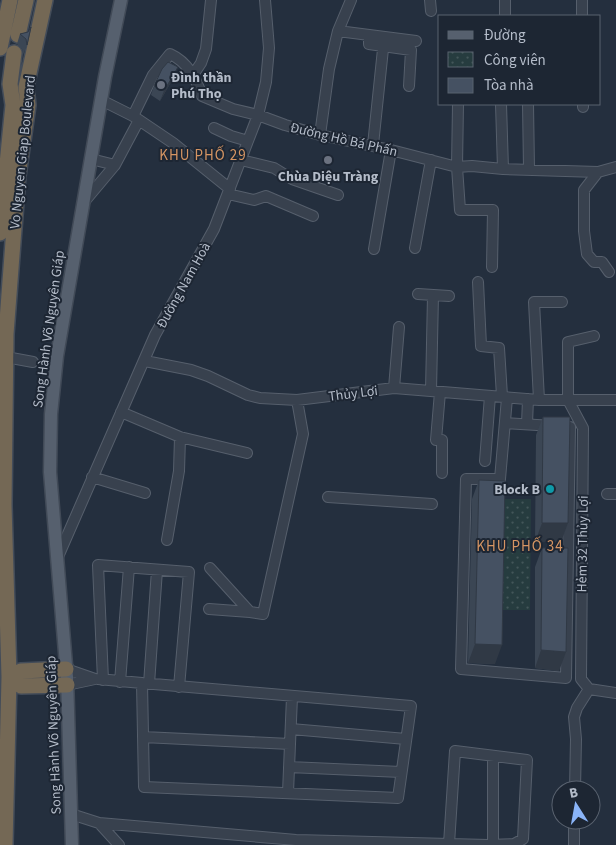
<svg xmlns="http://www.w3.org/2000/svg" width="616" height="845" font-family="'Source Sans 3',sans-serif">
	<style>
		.park { fill: url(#park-dots) }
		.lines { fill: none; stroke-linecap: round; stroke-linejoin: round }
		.minor-casing { stroke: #565f6c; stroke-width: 12 }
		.major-casing { stroke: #414a57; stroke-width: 15 }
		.highway-casing { stroke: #434c59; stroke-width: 18 }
		.minor { stroke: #38414e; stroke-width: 10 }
		.major { stroke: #56606e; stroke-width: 12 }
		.highway { stroke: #746855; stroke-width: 15 }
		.wall { fill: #3b4654 }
		.shaded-wall { fill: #303945 }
		.building { fill: #455162; stroke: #303945 }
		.worship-dot { fill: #6b7280; stroke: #1d2633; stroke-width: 2 }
		.culture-dot { fill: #0f9aa8; stroke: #1d2633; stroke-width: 2 }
		.labels { text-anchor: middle; stroke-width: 4; stroke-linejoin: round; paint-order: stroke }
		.poi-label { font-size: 14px; font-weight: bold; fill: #b4bcc9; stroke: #1d2633; text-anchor: start }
		.street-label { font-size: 14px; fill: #b4bcc9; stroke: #1d2633 }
		.neighbourhood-label { font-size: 15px; letter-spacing: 1px; fill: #d59563; stroke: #1d2633 }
	</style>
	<defs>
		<pattern id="park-dots" width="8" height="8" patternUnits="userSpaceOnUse" patternTransform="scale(1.25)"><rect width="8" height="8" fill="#263c3f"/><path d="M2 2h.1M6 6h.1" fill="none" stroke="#435659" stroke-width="1.8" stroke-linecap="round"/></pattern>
	</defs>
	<rect width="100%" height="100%" fill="#242f3e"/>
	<!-- park -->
	<path class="park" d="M 501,499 L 531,499 L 530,610 L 500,610 Z"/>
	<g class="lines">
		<!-- minor casing -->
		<g class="minor-casing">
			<path id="minor" d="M 430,0 L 431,11
				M 582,0 L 582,16
				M 505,16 L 505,0
				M 338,31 L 416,41
				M 369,35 L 369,44 L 411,50 L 409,86
				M 193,75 L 201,63 L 206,49 L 211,0
				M 101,100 L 133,116 L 173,143 L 230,189
				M 458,104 L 457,167 L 460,210 L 493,210 L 492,267
				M 501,104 L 503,169
				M 528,104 L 529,169
				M 583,104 L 583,107
				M 133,116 L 153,75 L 170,54 C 188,62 196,79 202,96 L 233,109 L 258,115 L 285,125 L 320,135 L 391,150 L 457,167 L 472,166 L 503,169 L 598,172 L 616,167
				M 214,128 L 231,136 L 248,141
				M 320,135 L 329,69 L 338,31 L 351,0
				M 373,145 L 383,49
				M 91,159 L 115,165
				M 241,160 L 274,168 L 292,179 L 338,195
				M 598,172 L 584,190 L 584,231 L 587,254 L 594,262 L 602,262 L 609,272
				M 228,194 L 254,200 L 266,196 L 313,216
				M 84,202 L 115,165 L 139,120
				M 415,248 L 431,160
				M 374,249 L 391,150
				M 478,282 L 481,346 L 499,348 L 502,396
				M 418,294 L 449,296
				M 6,357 L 33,362
				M 145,361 L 191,370 L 208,376 L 248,395 L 260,398 L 297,400 L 394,388 L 539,400 L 616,400
				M 394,388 L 399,327
				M 431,391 L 433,295
				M 440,392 L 436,440 L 442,440 L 442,473
				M 539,400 L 534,302 L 562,302
				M 121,412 L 180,437 L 247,453
				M 505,423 L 570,427 L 566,678 L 461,669 L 466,479 L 500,479 L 507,398
				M 527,424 L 528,399
				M 485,461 L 490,396
				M 92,477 L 145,493
				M 607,494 L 616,494
				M 328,497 L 432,504
				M 167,540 L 179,471 L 180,437
				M 57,559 L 155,335 L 214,229 L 258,115 L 266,82 L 269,48 L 265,0
				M 210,568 L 250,612 L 263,614 L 303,434 L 297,400
				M 209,609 L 250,612
				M 66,669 L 95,679 L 67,685
				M 98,679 L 142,683
				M 103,680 L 98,565 L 189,572 L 179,687
				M 120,682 L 129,567
				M 142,683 L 411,706 L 398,798 L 144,787 Z
				M 149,684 L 157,570
				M 589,689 L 581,679 L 583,428 L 568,400 L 568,342 L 594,336
				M 589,689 L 616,693
				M 291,729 L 406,739
				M 143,737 L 290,744 L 292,697
				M 289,767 L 401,772
				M 575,790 L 576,739 L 574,717 L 577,708 L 589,689
				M 288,793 L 290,744
				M 71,814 L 99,823 L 119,845
				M 99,823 L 296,840 L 488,845 L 514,844 L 523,839 L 527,760 L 455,751 L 449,844
				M 493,844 L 493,756
				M 574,845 L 574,820"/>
		</g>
		<!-- major casing -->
		<g class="major-casing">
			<path id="major" d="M 72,845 L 67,677 L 50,472 L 51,414 L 57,356 L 105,77 L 121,0"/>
		</g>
		<!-- highway casing -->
		<g class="highway-casing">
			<path id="highway" d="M 18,35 L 26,0
				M 0,48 L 10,0
				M 0,233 L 13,105 L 10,84 L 14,53
				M 66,669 L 21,671 L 9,677 L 21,686 L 67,685
				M 5,845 L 9,677 L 4,505 L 6,334 L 18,176 L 28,105 L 26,87 L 45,0"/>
		</g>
		<!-- minor -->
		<use href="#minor" class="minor"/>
		<!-- major -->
		<use href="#major" class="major"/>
		<!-- highway -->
		<use href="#highway" class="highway"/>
	</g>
	<!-- wall -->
	<path class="wall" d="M 28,32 L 27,45 L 23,55 L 22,49 L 17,44 L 20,34 Z
		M 174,77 L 160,101 L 151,95 L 154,86 Z
		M 543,417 L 568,523 L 561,542 L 535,542 L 536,435 Z
		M 479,480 L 495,664 L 468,663 L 472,499 Z
		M 542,548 L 559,671 L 535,668 L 535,567 Z"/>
	<!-- shaded-wall -->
	<path class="shaded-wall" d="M 178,67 L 174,77 L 160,101 L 164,91 Z
		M 542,523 L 568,523 L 561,542 L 535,542 Z
		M 475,644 L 502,645 L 495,664 L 468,663 Z
		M 541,650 L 566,652 L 559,671 L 535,668 Z"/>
	<!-- building -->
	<path class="building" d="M 31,27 L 27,45 L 26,39 L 20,34 L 28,32 Z
		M 168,62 L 178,67 L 164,91 L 154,86 L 162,69 Z
		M 543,417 L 570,417 L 568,523 L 542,523 Z
		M 479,480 L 505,481 L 502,645 L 475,644 Z
		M 542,548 L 568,548 L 566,652 L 541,650 Z"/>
	<!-- markers -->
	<g class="worship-dot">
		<circle cx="161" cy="85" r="5"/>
		<circle cx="328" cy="160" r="5"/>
	</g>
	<circle class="culture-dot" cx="550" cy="489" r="5"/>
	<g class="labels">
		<!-- poi labels -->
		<g class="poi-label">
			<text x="171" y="82">Đình thần<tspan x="171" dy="16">Phú Thọ</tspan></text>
			<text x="328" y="181" text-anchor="middle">Chùa Diệu Tràng</text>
			<text x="540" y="494" text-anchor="end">Block B</text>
		</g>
		<!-- street labels -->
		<g class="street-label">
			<text transform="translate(344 139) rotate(13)" y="5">Đường Hồ Bá Phấn</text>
			<text transform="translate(22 152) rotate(-84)" y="5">Vo Nguyen Giap Boulevard</text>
			<text transform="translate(183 285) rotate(-61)" y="5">Đường Nam Hoà</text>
			<text transform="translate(48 329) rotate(-82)" y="5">Song Hành Võ Nguyên Giáp</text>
			<text transform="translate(353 393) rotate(-7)" y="5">Thủy Lợi</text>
			<text transform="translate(582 544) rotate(-89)" y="5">Hẻm 32 Thủy Lợi</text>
			<text transform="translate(53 735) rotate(-92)" y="5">Song Hành Võ Nguyên Giáp</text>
		</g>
		<!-- neighbourhood labels -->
		<g class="neighbourhood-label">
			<text x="203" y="160">KHU PHỐ 29</text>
			<text x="520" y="551">KHU PHỐ 34</text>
		</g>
	</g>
	<!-- legend -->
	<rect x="438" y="15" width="162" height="90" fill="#1d2633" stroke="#59626f"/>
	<rect x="448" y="31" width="25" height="8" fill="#56606e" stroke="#59626f"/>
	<text x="484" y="40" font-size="15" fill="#b4bcc9">Đường</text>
	<rect x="448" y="52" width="25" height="15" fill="url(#park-dots)" stroke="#59626f"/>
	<text x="484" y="65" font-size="15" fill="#b4bcc9">Công viên</text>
	<rect x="448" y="78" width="25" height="15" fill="#455162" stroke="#59626f"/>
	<text x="484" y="90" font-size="15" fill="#b4bcc9">Tòa nhà</text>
	<!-- north arrow -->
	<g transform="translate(576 805) rotate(349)"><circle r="24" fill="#1d2633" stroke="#59626f"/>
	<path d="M0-4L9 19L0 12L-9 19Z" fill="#8ab4f8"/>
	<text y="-8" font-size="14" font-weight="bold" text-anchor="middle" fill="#b4bcc9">B</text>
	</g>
</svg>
